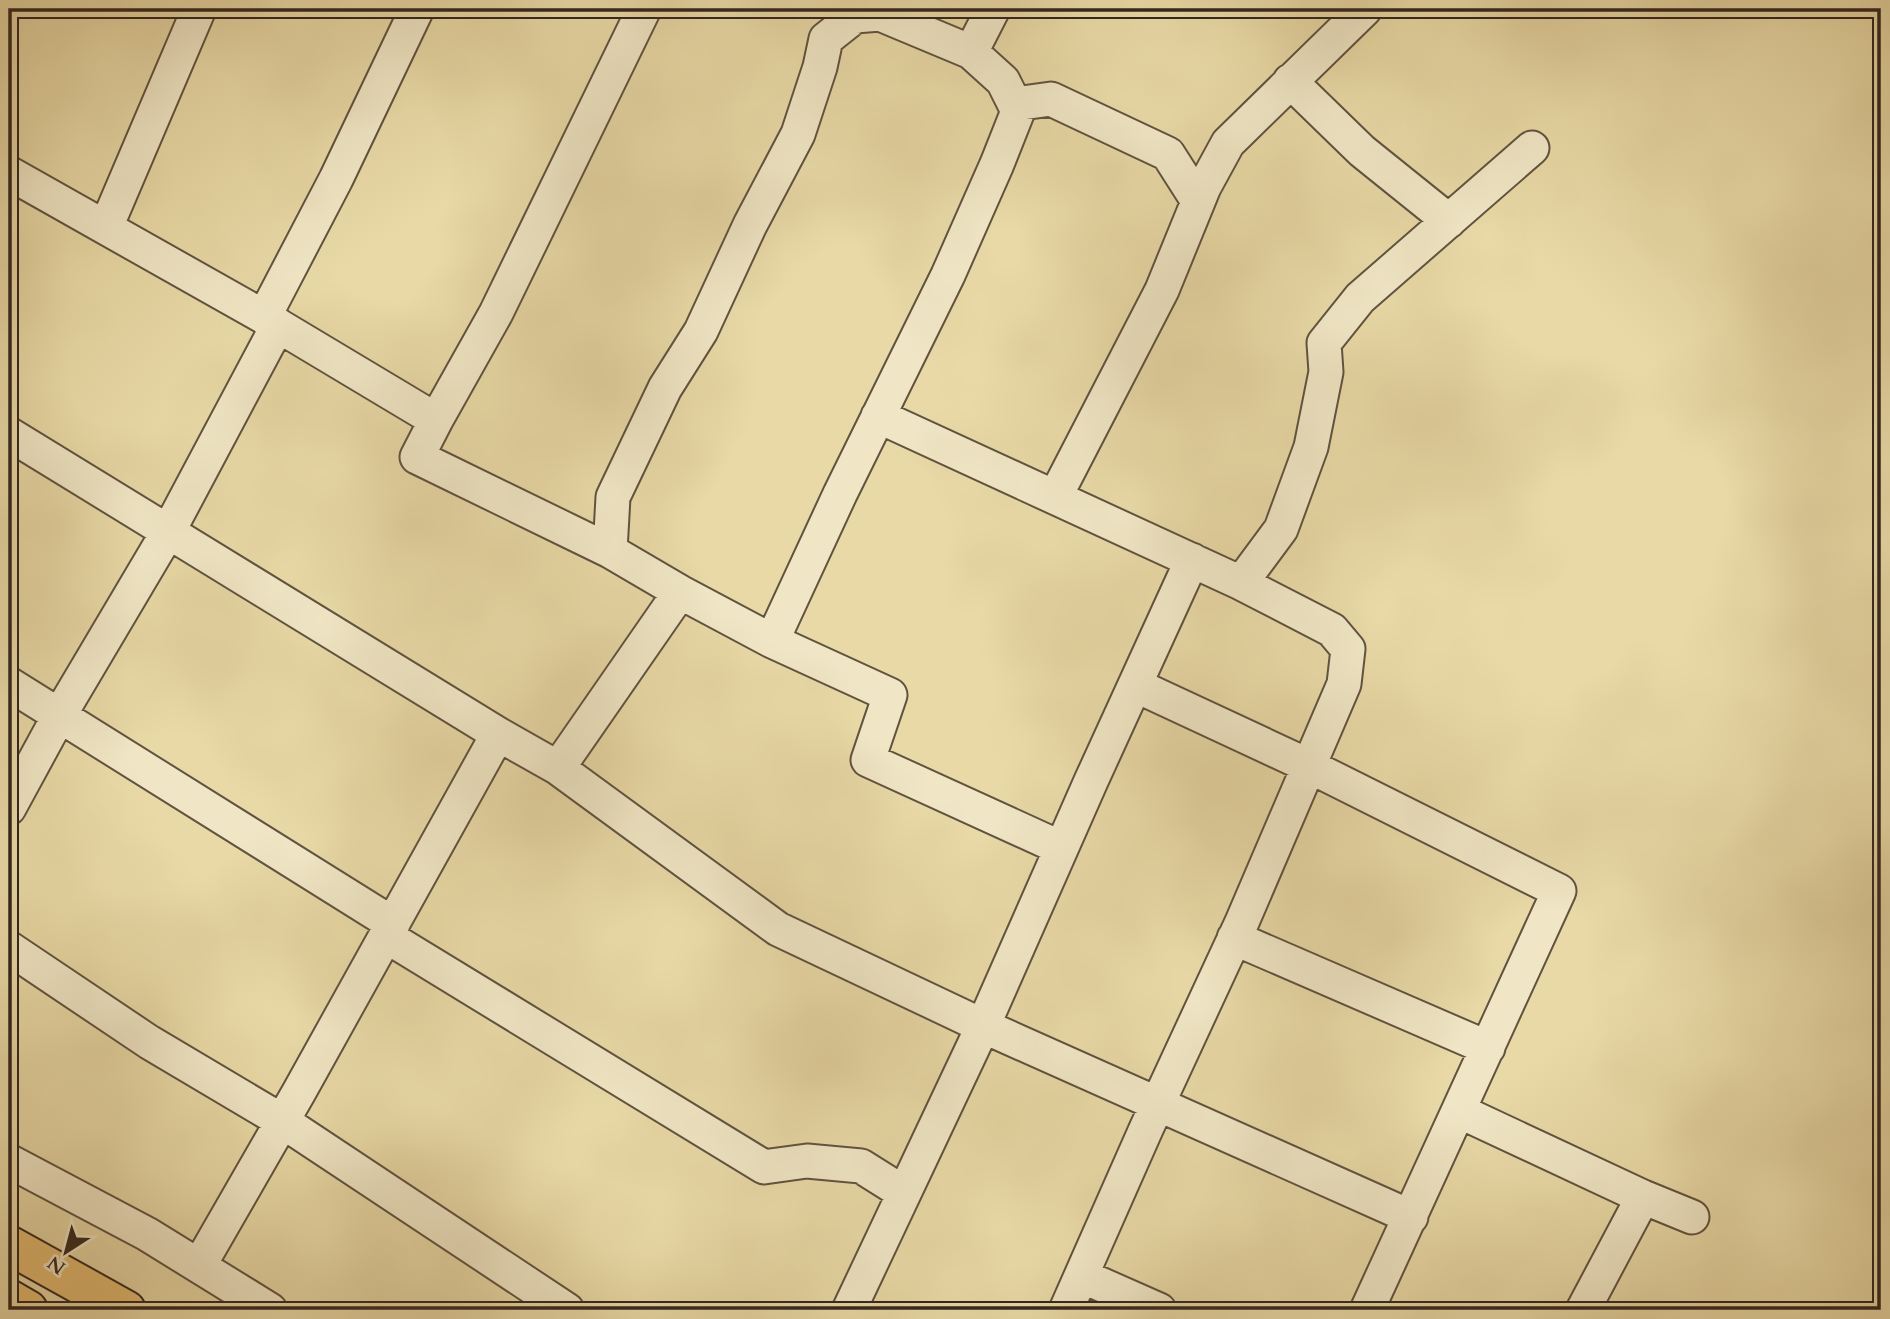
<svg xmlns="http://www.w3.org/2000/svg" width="1890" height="1319" font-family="Cardo,serif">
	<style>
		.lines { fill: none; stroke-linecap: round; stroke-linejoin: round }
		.minor-casing { stroke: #605340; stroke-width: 37 }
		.trunk-casing { stroke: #33261e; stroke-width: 42 }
		.minor { stroke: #f0e6c5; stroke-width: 33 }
		.trunk { stroke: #e4bc73; stroke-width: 38 }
	</style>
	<rect width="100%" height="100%" fill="#e8d9a6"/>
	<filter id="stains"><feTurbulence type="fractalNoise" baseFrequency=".00286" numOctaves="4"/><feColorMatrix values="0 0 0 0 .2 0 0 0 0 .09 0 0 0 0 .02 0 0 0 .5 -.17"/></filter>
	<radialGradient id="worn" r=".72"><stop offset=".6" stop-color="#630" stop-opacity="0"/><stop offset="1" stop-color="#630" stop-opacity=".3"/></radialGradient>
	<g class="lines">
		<!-- minor casing -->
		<g class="minor-casing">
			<path id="minor" d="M 971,52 L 993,9
				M 1290,81 L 1362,151 L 1449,221
				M 1015,104 L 1051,99 L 1168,154 L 1198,201
				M 9,173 L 264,317 L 436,420 L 417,457 L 610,551 L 680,592 L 558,768 L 498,734 L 299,1092 L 199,1266
				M 106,227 L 199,9
				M 264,317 L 336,179 L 417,9
				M 878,416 L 1241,583 L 1281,529 L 1311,447 L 1326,372 L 1324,343 L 1360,298 L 1532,148
				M 436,420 L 496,313 L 644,9
				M 9,434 L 498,734
				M 1055,497 L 1162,290 L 1204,187 L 1228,143 L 1365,9
				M 610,551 L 613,497 L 665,388 L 701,331 L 750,225 L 798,134 L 820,67 L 826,39 L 855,16 L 880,14 L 971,52 L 1003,81 L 1018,111 L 997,164 L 948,275 L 840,494 L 772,641 L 680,592
				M 772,641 L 890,695 L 868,760 L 1061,848
				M 9,684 L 393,924
				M 1135,685 L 1309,766 L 1559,891 L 1367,1310
				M 558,768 L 778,929 L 983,1026 L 1411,1217
				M 9,808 L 59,716 L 168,532 L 278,325
				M 386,936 L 764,1167 L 807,1161 L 861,1166 L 904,1193
				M 1234,938 L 1488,1048
				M 9,948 L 149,1042 L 282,1121 L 567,1310
				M 1459,1111 L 1643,1197 L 1692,1217
				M 9,1161 L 147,1234 L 270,1310
				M 1082,1276 L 1159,1310
				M 849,1310 L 983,1026 L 1091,781 L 1192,560
				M 1066,1310 L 1146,1129 L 1242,922 L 1344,684 L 1348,649 L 1332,630 L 1241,583
				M 1583,1310 L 1643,1197"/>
		</g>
		<!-- trunk casing -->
		<g class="trunk-casing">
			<path id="trunk" d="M 9,1245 L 126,1310
				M 9,1299 L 28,1310"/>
		</g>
		<!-- minor -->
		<use href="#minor" class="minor"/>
		<!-- trunk -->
		<use href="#trunk" class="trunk"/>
	</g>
	<!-- margin -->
	<rect width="1890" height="1319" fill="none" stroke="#e8d9a6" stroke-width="35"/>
	<rect x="10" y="10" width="1869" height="1298" fill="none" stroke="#33261e" stroke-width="3.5"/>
	<rect x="18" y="18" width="1855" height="1284" fill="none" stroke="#33261e" stroke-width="2"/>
	<!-- north arrow -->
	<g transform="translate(66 1252) rotate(216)" stroke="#f0e6c5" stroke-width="5" paint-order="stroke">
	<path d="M0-5L12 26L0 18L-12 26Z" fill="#33261e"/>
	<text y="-10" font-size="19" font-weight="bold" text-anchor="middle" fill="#33261e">N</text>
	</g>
	<rect width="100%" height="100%" filter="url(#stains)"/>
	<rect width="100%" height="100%" fill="url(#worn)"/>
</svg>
